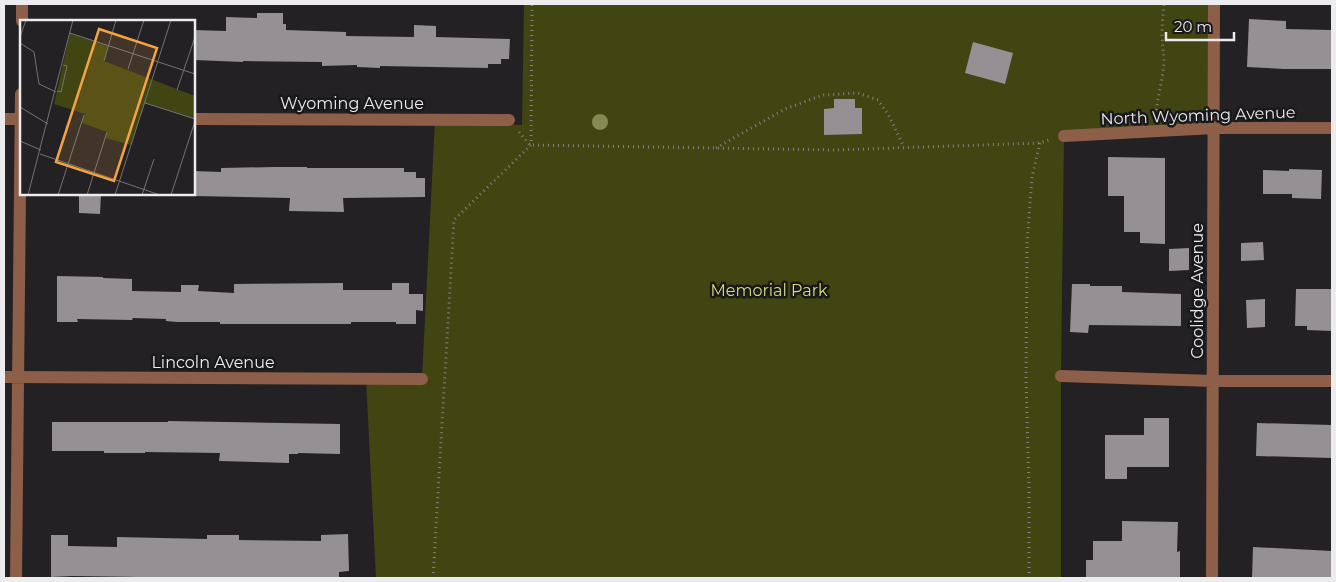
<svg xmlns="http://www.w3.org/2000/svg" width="1336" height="582" font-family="Montserrat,sans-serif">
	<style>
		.green { fill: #414511 }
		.building { fill: #949093 }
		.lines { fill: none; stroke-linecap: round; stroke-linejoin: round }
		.path { stroke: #828083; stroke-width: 3; stroke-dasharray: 1 4; stroke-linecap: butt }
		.minor { stroke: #8d5f49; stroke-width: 12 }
		.tree { fill: #858954 }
		.labels { text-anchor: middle; stroke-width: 5; stroke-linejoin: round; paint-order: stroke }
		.street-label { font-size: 16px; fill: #ecebed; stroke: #19181b }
		.park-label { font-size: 16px; fill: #d5de7c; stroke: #19181b }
		.inset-road { fill: none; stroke: #737274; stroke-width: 1 }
		.view { fill: #f4a344; fill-opacity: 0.15; stroke: #f4a344; stroke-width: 2.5 }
		.inset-edge { fill: none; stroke: #ecebed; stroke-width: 2.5 }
	</style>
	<rect width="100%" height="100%" fill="#232124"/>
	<!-- green -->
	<path class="green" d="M 524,4 L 1214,4 L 1214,128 L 1064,136 L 1061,376 L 1061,578 L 376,578 L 366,378 L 422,378 L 435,120 L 522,125 Z"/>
	<!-- building -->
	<path class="building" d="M 257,13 L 283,13 L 283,24 L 286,24 L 286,30 L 346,32 L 346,36 L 414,37 L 414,25 L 436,26 L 436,37 L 510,39 L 509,59 L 501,59 L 501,64 L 488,64 L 488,68 L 380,66 L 380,68 L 357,67 L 357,65 L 322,66 L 322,62 L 243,61 L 243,62 L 194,60 L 194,30 L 226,31 L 226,17 L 257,18 Z
		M 1249,19 L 1286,21 L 1286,29 L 1332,30 L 1332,69 L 1284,69 L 1247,67 Z
		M 973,42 L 1013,53 L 1005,84 L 965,73 Z
		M 834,99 L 855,99 L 855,108 L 862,108 L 862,134 L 824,135 L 824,109 L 834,108 Z
		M 1108,157 L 1165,158 L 1165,244 L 1140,243 L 1140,232 L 1124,232 L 1124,196 L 1108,196 Z
		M 274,167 L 307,167 L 307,168 L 404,168 L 404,172 L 416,172 L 416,178 L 425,178 L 425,197 L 343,198 L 344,212 L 289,211 L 290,198 L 194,196 L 194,171 L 221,172 L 221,168 Z
		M 1289,169 L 1322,170 L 1321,199 L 1292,198 L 1292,194 L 1263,194 L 1263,170 L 1289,171 Z
		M 79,194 L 101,194 L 100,214 L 79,213 Z
		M 1263,242 L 1264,260 L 1241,261 L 1241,243 Z
		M 1189,248 L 1189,270 L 1169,271 L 1169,249 Z
		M 57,276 L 103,277 L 103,278 L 132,279 L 132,291 L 181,292 L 181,285 L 199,285 L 198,291 L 234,293 L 234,284 L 343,283 L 343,290 L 392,290 L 392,283 L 409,283 L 409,294 L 423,294 L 423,311 L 416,310 L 416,324 L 396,324 L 396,322 L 351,322 L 351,324 L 220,324 L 220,322 L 177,322 L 166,321 L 166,319 L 133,318 L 132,320 L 77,319 L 78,322 L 57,322 Z
		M 1072,284 L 1090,284 L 1090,286 L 1122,286 L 1122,292 L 1181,294 L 1181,326 L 1089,325 L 1088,333 L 1070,332 Z
		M 1296,289 L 1332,289 L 1332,331 L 1307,330 L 1307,326 L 1295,326 Z
		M 1265,299 L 1265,327 L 1247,328 L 1246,300 Z
		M 1144,418 L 1169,418 L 1169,467 L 1127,467 L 1127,479 L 1105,479 L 1105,435 L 1144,435 Z
		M 168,421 L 340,424 L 340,454 L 298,453 L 298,454 L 289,454 L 289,463 L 219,461 L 220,453 L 145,452 L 145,453 L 104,453 L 104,451 L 52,451 L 52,422 L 168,422 Z
		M 1257,423 L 1332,425 L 1332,458 L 1256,456 Z
		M 1122,521 L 1178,522 L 1177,552 L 1180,551 L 1180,578 L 1086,577 L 1086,560 L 1093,560 L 1093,541 L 1122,541 Z
		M 348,534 L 349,571 L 339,572 L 339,577 L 206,578 L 73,576 L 51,577 L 51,535 L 68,535 L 68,546 L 117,547 L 117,537 L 207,539 L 207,535 L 239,535 L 239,540 L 321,541 L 321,535 Z
		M 1253,547 L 1332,551 L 1332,578 L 1252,578 Z"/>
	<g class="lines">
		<!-- path -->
		<path class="path" d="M 1156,115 C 1157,97 1163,80 1164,62 C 1164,52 1162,44 1162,35 C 1162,24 1163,14 1164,4
			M 519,132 L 530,145 L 835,150 L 1040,143 L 1049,140
			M 716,148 L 785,109 L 823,95 L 858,93 L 878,100 L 888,114 L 904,147
			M 433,578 L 454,220 L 531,145 L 532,4
			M 1029,578 L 1029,487 L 1026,379 L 1027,244 L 1032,177 L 1040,143"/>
		<!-- minor -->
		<path class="minor" d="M 22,21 L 22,4
			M 4,119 L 21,119
			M 194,119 L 509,120
			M 1064,136 L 1214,128 L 1332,128
			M 1061,376 L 1213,381 L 1332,381
			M 4,377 L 422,379
			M 16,578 L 21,94
			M 1212,578 L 1214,4"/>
	</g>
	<!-- trees -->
	<circle class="tree" cx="600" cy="122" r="8"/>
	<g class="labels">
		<!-- street labels -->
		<g class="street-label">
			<text x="352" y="109">Wyoming Avenue</text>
			<text transform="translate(1198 115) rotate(-2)" y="6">North Wyoming Avenue</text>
			<text transform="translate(1197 291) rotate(-90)" y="6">Coolidge Avenue</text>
			<text x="213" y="368">Lincoln Avenue</text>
		</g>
		<!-- park labels -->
		<g class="park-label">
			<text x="769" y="296">Memorial Park</text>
		</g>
	</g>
	<!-- overview -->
	<g transform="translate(20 20)">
		<rect width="175" height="175" fill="#232124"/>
		<path d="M 50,13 L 88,26 L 84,41 L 175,76 L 175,99 L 125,83 L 111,125 L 85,118 L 87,112 L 62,103 L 65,94 L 34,84 Z" fill="#414511"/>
		<path class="inset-road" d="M 50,13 L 175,54M 0,17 L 6,0M 0,23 L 14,32 L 19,64 L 36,72M 84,41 L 96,0M 108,49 L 124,0M 157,70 L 175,17M 37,71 L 41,72 L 47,46 L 43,45M 125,83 L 175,99M 0,87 L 28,104M 0,121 L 21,130M 20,134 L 140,175M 8,175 L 53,0M 38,175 L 64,95M 67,175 L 87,112M 95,175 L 151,0M 122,175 L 134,139M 151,175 L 175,101"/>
		<path class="view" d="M 79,9 L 137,28 L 94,161 L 36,142 Z"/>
		<rect width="175" height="175" class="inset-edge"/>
	</g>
	<!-- border -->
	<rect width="1336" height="582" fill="none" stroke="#ecebed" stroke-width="10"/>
	<!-- scale -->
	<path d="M1166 32v8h68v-8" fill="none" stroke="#ecebed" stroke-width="2.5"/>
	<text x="1174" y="32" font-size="15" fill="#ecebed" stroke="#19181b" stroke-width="4" paint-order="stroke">20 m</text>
</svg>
